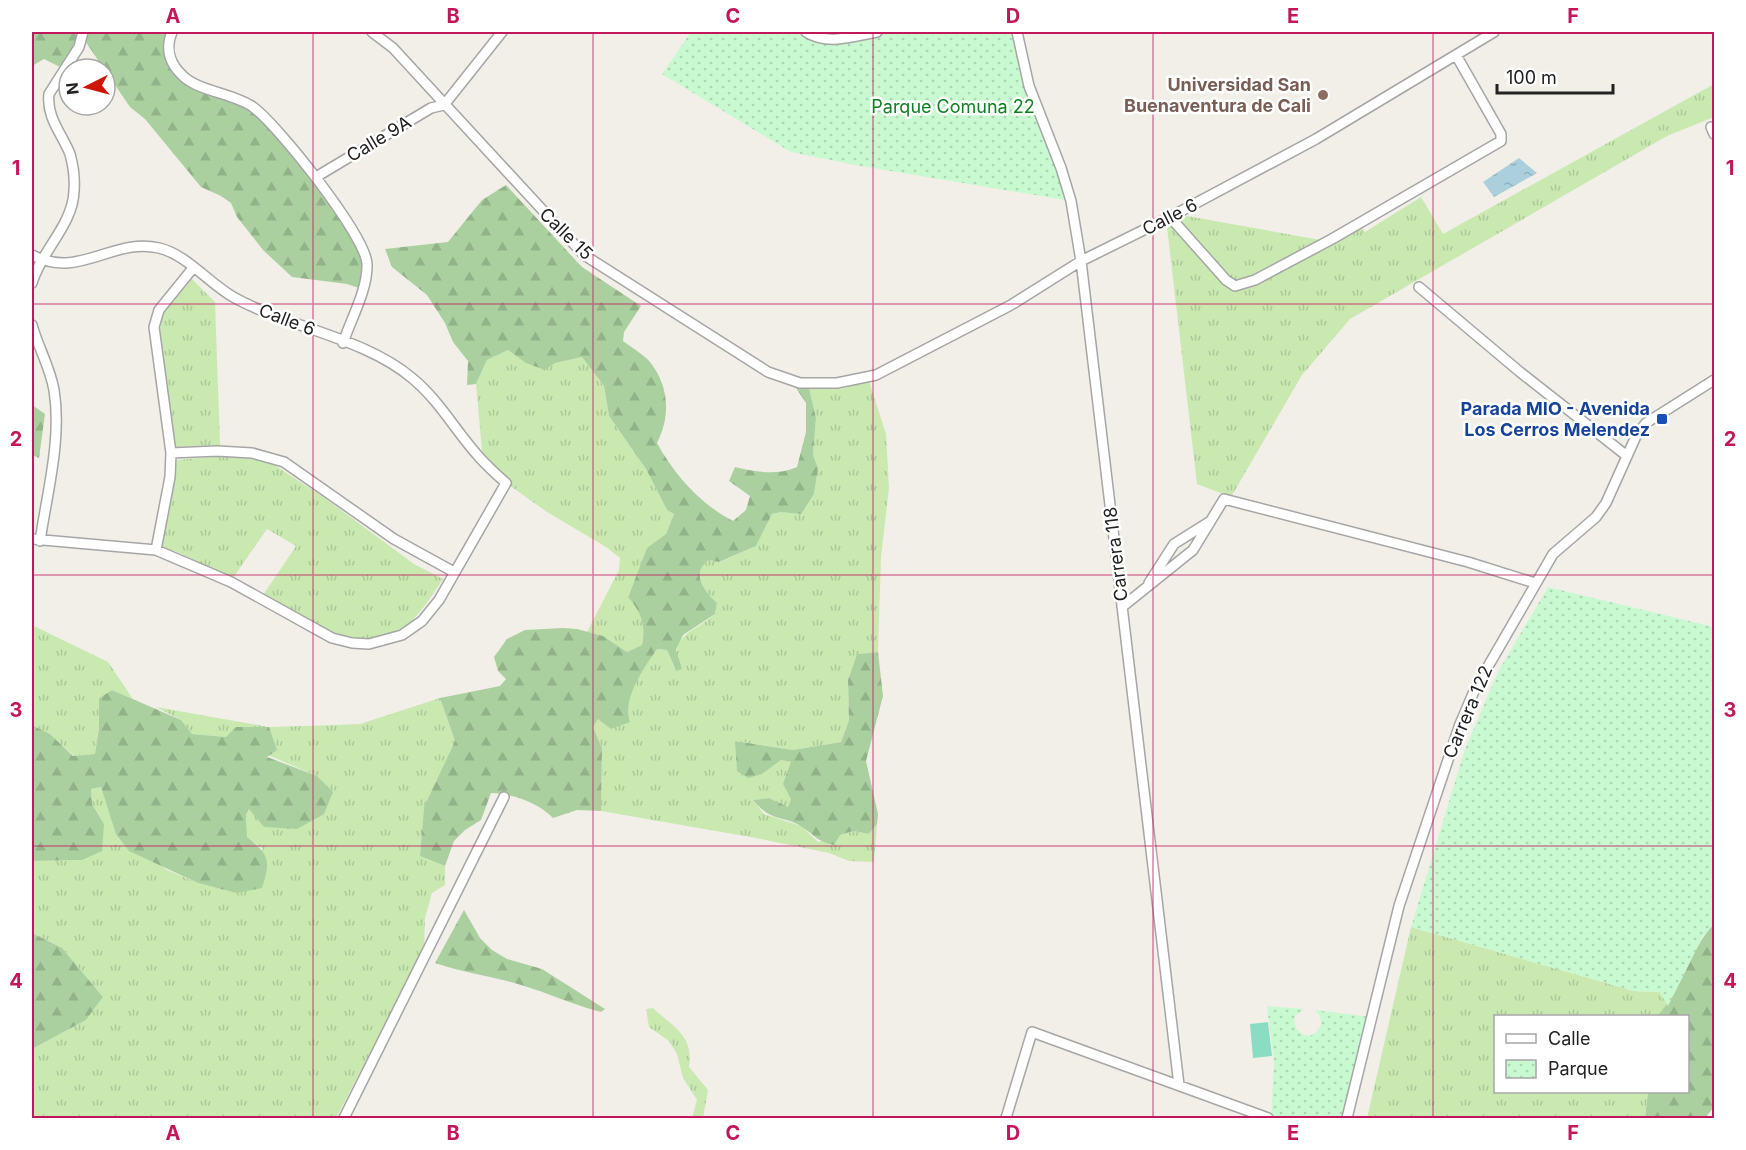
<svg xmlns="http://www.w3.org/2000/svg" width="1746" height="1150" font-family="Inter,sans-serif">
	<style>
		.grass { fill: url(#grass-tufts) }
		.forest { fill: url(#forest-firs) }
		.park { fill: url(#park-dots) }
		.pitch { fill: #8addc3 }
		.water { fill: url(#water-ripples) }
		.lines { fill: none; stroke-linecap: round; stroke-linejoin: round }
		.minor-casing { stroke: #a6a6a6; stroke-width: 12 }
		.minor { stroke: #fff; stroke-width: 9 }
		.grid { fill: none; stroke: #c2185b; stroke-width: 1.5; stroke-opacity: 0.55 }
		.education-dot { fill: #8d6e63; stroke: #fff; stroke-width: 2 }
		.transit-dot { fill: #1a4fb4; stroke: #fff; stroke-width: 2 }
		.labels { text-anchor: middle; stroke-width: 5; stroke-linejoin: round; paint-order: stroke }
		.education-label { font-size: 18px; font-weight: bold; fill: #785e54; stroke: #fff; text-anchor: end }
		.park-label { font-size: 18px; fill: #0f8021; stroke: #fff }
		.street-label { font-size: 18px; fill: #222; stroke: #fff }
		.transit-label { font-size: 18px; font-weight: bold; fill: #164399; stroke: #fff; text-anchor: end }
		.neatline { fill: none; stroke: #c2185b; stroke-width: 2 }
		.grid-label { font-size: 20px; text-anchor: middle; font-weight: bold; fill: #c2185b }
	</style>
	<defs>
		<pattern id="grass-tufts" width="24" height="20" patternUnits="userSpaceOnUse" patternTransform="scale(1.5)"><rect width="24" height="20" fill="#c9e9b1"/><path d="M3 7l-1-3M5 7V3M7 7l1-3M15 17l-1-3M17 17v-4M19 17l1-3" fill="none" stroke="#acc898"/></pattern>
		<pattern id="forest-firs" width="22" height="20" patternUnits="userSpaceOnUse" patternTransform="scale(1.5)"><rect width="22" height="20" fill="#aad09f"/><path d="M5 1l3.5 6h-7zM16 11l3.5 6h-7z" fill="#92b289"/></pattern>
		<pattern id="park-dots" width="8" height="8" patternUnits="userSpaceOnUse" patternTransform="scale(1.5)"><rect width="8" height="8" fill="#c9f9d0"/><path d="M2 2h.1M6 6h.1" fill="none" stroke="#acd5b2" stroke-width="1.8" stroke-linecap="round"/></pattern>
		<pattern id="water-ripples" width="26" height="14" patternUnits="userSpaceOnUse" patternTransform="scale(1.5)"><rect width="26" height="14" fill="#abcfdd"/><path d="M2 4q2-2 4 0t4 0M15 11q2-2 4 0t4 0" fill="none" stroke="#93b1bd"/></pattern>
	</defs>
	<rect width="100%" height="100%" fill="#f2efe9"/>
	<!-- grass -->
	<path class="grass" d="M 1714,84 L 1714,117 L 1667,136 L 1350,319 L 1302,375 L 1231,497 L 1197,484 L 1167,227 L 1187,216 L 1326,241 L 1358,222 L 1365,232 L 1421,197 L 1443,234 Z
		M 192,279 L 215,302 L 220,445 L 174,447 L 160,345 L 161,316 Z
		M 508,350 C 535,370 550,364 582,357 L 604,386 L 609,416 L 646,469 L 667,510 L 674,514 L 666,534 L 647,549 L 628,596 C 641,611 646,625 642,645 L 627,652 L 603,636 L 587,632 L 619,570 L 620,558 L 606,547 L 547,512 L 512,487 L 482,451 L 476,384 L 487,360 Z
		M 869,381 L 886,434 L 889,488 L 881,557 L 878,652 L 857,654 L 848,680 L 849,720 L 841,742 L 793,750 L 736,741 L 737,771 L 762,774 L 781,760 L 791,762 L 791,799 L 788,808 L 769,798 L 753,800 L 764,814 L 801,826 L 818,842 L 853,831 L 869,834 L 877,824 L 874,862 L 849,861 L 829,853 L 756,838 L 601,811 L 602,748 L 593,727 L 598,719 L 630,722 C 622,699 644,668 657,649 L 667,650 L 675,670 C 676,629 688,637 715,614 L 717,603 C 704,591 690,573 709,560 L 720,562 L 756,546 L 772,514 L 781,512 L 801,513 L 814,494 L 818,468 L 813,455 L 816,418 L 809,388 L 841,389 Z
		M 222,456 L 265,459 L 322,496 L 414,564 L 443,579 C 430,598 418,619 398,632 C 356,661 298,617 263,595 L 296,546 L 267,529 L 233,578 L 175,551 L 161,549 L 177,460 Z
		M 32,625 L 108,662 L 133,699 L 112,690 L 99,698 L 99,728 L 95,754 L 74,756 L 50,734 L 32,725 Z
		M 440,698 L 455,741 L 424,807 L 420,856 L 445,866 L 445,885 L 432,893 L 425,918 L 424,950 L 336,1118 L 32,1118 L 32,1049 L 86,1020 L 103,997 L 62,948 L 32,933 L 32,861 L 82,860 L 104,824 L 92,804 L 91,789 L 101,787 L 109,809 L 165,869 L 198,883 L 236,893 L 263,849 L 247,837 L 246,815 L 249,809 L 253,813 L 317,776 L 226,737 L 192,734 L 181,720 L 156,707 L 269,727 L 337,725 L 360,724 Z
		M 1411,927 L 1634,991 L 1660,992 L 1668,1006 L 1657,1016 L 1496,1016 L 1496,1092 L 1648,1092 L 1645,1118 L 1367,1118 Z
		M 653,1008 C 673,1027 694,1035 689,1067 L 708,1090 L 703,1118 L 692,1118 L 697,1100 L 683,1078 L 677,1054 L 669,1041 L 649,1027 L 646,1009 Z"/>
	<!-- forest -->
	<path class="forest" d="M 32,32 L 172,32 L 168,42 L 184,78 L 251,106 L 316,177 L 364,248 L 362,289 L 347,284 L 292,277 L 263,250 L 237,217 L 231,203 L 221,196 L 201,187 L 145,119 L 130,107 L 83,38 L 64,69 L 44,59 L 32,66 Z
		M 506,185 L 582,267 L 641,306 L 624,332 L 623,341 C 631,347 643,354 650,362 C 669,386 671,416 657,443 C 674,474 700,504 733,521 L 746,510 L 750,496 L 729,481 L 735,467 C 757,472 776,476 797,467 L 806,432 L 806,403 L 796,388 L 809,388 L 816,418 L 813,455 L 818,468 L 814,494 L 801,514 L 781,512 L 772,514 L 756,546 L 719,562 L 709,560 C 690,573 704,591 717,603 L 715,614 L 683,635 L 676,650 L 682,669 L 676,671 L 667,650 L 657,649 C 644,668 622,699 630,722 L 611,729 L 598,719 L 593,727 L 602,748 L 601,811 L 577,810 L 553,818 C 539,803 512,793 491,793 L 481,820 L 465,830 L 454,841 L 445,866 L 420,856 L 424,807 L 455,741 L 440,698 L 500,686 L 506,679 L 498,671 L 494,657 L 507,639 L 525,630 L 563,628 L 577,629 L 603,636 L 627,652 L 642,645 C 646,625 641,612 628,597 L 647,548 L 666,534 L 674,514 L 667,510 L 646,469 L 609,416 L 604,386 L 582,357 L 555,363 L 545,370 L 526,363 L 508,350 L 487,360 L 476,384 L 467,385 L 468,361 L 453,342 L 445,323 L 427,295 L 392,267 L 385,249 L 448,242 L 482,200 Z
		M 32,405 L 45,414 L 39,458 L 32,455 Z
		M 878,652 L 883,696 L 866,761 L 878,814 L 877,824 L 869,834 L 853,831 L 840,835 L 834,845 C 816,841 816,836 802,827 C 782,814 773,824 753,800 L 769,798 L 788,807 L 791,799 L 783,784 L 791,762 L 781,760 L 762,774 L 748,778 L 737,771 L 735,741 L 793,750 L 841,742 L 849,720 L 848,680 L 857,654 Z
		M 112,690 L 181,720 L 192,734 L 226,737 L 236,727 L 269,727 L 277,750 L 267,757 L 317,776 L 333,792 L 324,814 L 297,829 L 264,827 L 249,809 L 246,815 L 247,837 C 269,854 271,861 262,888 L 236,893 L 198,883 L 129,851 L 116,834 L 101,787 L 91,789 L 92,804 L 104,824 L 102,851 L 82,860 L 32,861 L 32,725 L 50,734 L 73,756 L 95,754 L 99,728 L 99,698 Z
		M 464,910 L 480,938 L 492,950 L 507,959 L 542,969 L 605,1009 L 601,1012 C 574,1005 548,993 521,985 C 492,976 464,973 435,963 Z
		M 1714,924 L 1714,1107 L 1705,1118 L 1645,1118 L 1648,1092 L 1688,1092 L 1688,1016 L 1657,1016 C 1683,990 1689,950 1714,924 Z
		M 32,933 L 62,948 L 103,997 L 86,1020 L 32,1049 Z"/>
	<!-- park -->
	<path class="park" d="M 691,32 L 806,32 L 825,39 L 877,32 L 1017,32 L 1029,86 L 1071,201 L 855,165 L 791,152 L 662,74 Z
		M 1548,587 L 1714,627 L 1714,924 L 1703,936 L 1668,1006 L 1660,992 L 1634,991 L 1411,927 L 1465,749 L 1499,670 Z
		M 1267,1006 L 1304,1009 L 1295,1016 C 1293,1027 1298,1034 1309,1036 C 1322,1032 1325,1019 1315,1010 L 1371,1017 L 1347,1118 L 1271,1118 L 1274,1062 Z"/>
	<!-- pitch -->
	<path class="pitch" d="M 1268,1022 L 1272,1056 L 1253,1058 L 1250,1024 Z"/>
	<!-- water -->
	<path class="water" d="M 1519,158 L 1537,173 L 1494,197 L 1483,182 Z"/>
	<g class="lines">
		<!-- minor casing -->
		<g class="minor-casing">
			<path id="minor" d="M 172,32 C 165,49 169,63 183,76 C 198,91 235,94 253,107 C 278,125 366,236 367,264 C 368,289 351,319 343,343
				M 372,32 L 393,48 L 584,255 L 768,372 L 800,383 L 837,383 L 876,375 L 1011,305 L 1081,261 L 1170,217 L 1316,139 L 1494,32
				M 806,32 C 828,46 854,36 877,32
				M 1017,32 L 1029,86 L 1061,168 L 1071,201 L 1081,261 L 1179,1085
				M 444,105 L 502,32
				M 1711,127 L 1714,134
				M 316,177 L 431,108 L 444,105
				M 1170,217 L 1226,280 L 1235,286 L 1255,280 L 1332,239 L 1501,141 L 1501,134 L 1456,55
				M 32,255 C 79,280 113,237 159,248 C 188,255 209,284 235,298 C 290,328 365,338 412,378 C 440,401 456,432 480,458 C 488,467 497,475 506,483 L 439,600 L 422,621 L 402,635 L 369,644 L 352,643 L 332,638 L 231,582 L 156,550 L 32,539
				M 32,283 C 41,251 73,225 74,191 C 75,179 73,165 70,154 C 62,134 46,117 49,94 L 79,47 L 83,32
				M 1419,287 L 1520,372 L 1627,456
				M 32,325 C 38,347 50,367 54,390 C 62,439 47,493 40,541
				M 171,453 L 217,451 L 252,453 L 284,462 L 394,539 L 454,572
				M 156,550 L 170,477 L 171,453 L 154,327 L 159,310 L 193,268
				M 1149,583 L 1174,544 L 1209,522
				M 1122,607 L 1193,550 L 1224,499 L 1468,562 L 1535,583
				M 344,1118 L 504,797
				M 1006,1118 L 1032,1032 L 1268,1118
				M 1347,1118 L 1399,906 L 1460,724 L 1475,689 L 1553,554 L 1596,517 L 1606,503 L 1637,434 L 1646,423 L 1714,380"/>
		</g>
		<!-- minor -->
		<use href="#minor" class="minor"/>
	</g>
	<!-- grid -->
	<path class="grid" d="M 313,32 L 313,1118M 593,32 L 593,1118M 873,32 L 873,1118M 1153,32 L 1153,1118M 1433,32 L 1433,1118M 32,304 L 1714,304M 32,575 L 1714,575M 32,846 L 1714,846"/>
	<!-- markers -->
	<circle class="education-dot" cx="1323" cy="95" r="6"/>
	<rect class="transit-dot" x="1656" y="413" width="12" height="12" rx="3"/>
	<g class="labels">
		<!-- education labels -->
		<g class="education-label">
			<text x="1311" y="91">Universidad San<tspan x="1311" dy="21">Buenaventura de Cali</tspan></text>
		</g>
		<!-- park labels -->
		<g class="park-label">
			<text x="953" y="113">Parque Comuna 22</text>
		</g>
		<!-- street labels -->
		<g class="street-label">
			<text transform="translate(379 139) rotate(-31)" y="6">Calle 9A</text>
			<text transform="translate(1170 217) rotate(-27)" y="6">Calle 6</text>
			<text transform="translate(566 234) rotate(44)" y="6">Calle 15</text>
			<text transform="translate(287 320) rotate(21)" y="6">Calle 6</text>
			<text transform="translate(1116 554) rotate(-97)" y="6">Carrera 118</text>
			<text transform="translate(1468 712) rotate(-67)" y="6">Carrera 122</text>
		</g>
		<!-- transit labels -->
		<g class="transit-label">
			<text x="1650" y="415">Parada MIO - Avenida<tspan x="1650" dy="21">Los Cerros Melendez</tspan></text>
		</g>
	</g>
	<!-- border -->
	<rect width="1746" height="1150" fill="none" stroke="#ffffff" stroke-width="66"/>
	<!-- legend -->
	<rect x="1494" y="1015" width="195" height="78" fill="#ffffff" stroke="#a7a7a7" stroke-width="1.5"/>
	<rect x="1506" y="1034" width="30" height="9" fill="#ffffff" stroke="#a7a7a7" stroke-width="1.5"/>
	<text x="1548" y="1045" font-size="18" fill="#222222">Calle</text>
	<rect x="1506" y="1060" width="30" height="18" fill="url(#park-dots)" stroke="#a7a7a7" stroke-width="1.5"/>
	<text x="1548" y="1075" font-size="18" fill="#222222">Parque</text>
	<!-- north arrow -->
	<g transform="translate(87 87) rotate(264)"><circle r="28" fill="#ffffff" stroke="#a7a7a7" stroke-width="1.5"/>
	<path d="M0-4.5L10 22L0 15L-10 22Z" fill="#ce1406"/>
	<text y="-9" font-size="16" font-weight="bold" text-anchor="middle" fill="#222222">N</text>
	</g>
	<!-- scale -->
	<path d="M1497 84v9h116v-9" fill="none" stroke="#222222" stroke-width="3"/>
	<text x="1506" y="84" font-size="18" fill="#222222" stroke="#ffffff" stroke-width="4.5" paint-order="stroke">100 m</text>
	<rect x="33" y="33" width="1680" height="1084" class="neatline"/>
	<g class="grid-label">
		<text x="173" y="23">A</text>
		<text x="453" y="23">B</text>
		<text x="733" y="23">C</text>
		<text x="1013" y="23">D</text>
		<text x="1293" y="23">E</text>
		<text x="1573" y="23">F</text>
		<text x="16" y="175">1</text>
		<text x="1730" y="175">1</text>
		<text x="16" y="446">2</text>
		<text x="1730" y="446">2</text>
		<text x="16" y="717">3</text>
		<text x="1730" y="717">3</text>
		<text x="16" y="988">4</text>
		<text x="1730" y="988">4</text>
		<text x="173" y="1140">A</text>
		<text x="453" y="1140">B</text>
		<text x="733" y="1140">C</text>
		<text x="1013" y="1140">D</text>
		<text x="1293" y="1140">E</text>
		<text x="1573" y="1140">F</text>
	</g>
</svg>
